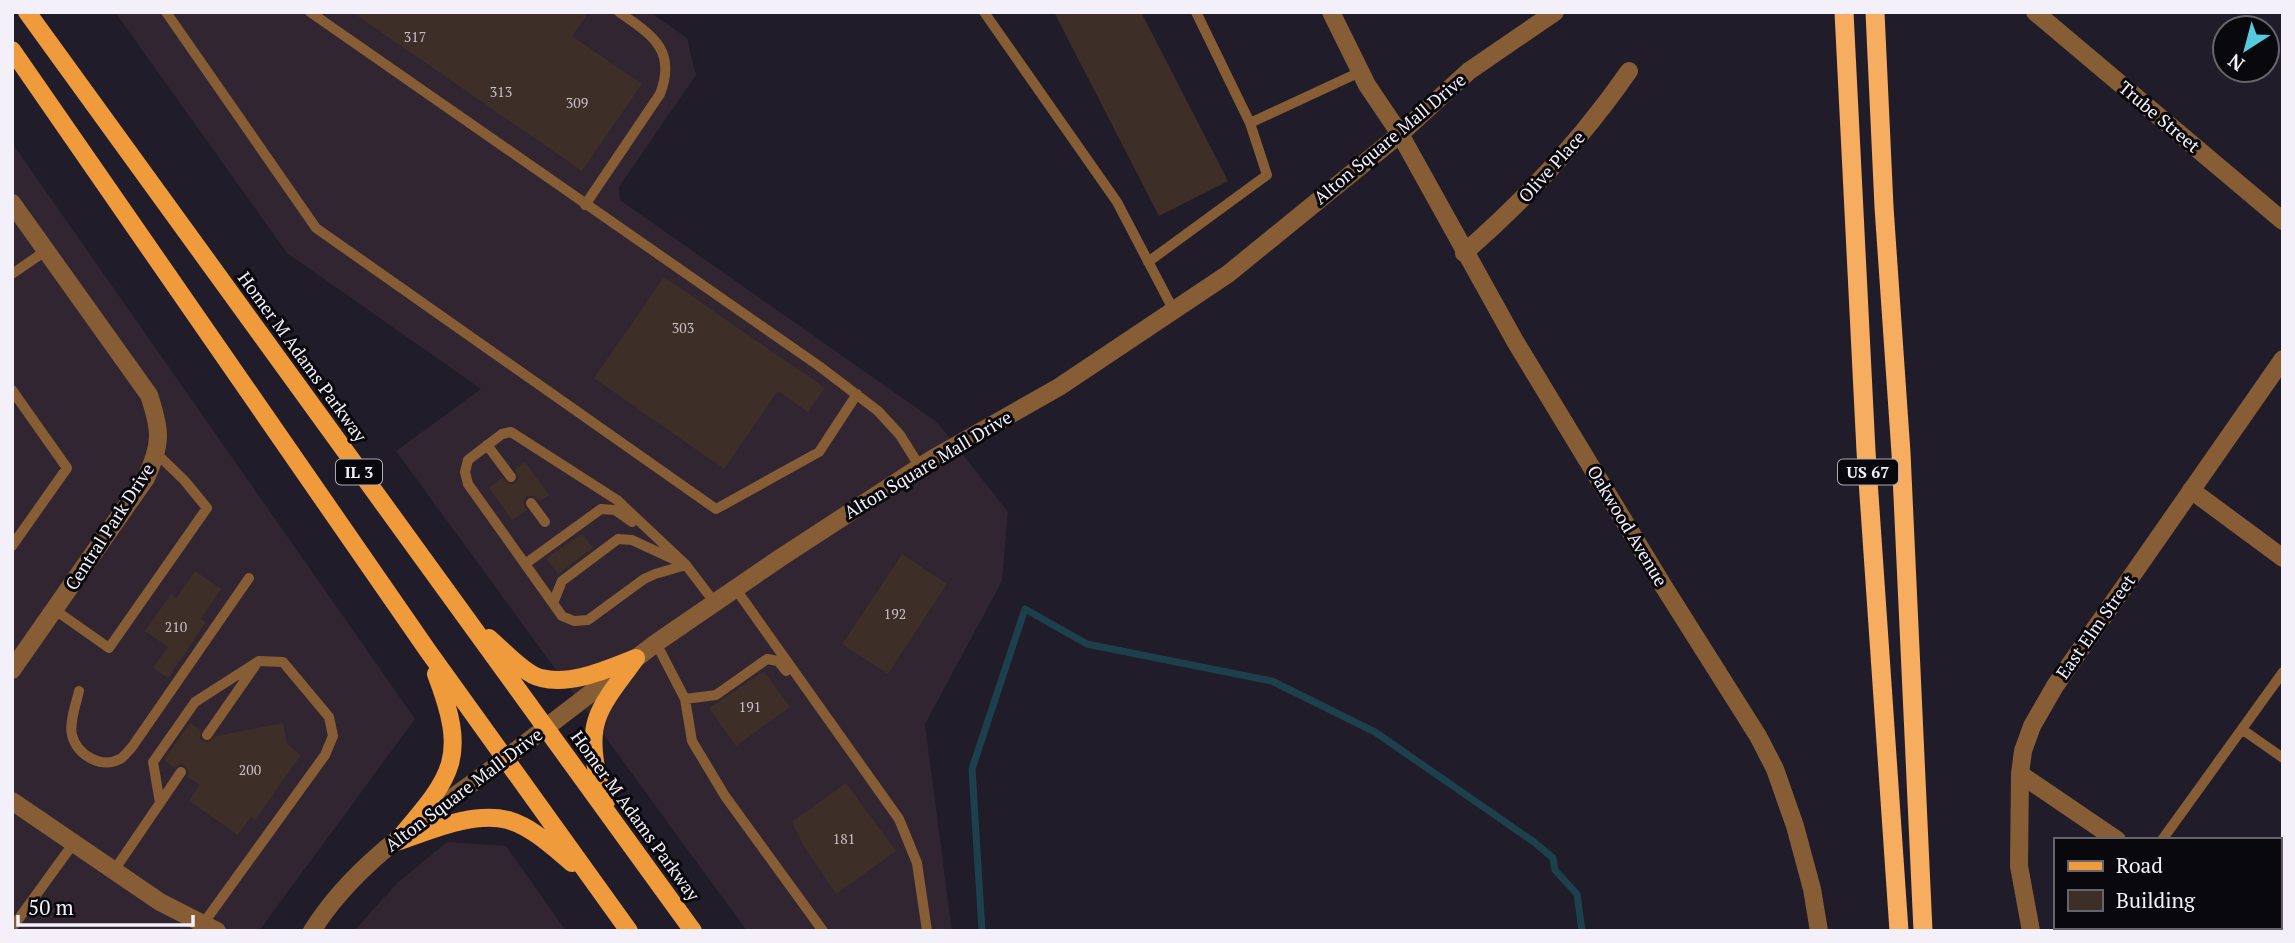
<svg xmlns="http://www.w3.org/2000/svg" width="2295" height="943" font-family="'PT Serif',serif">
	<style>
		.commercial { fill: #312532 }
		.lines { fill: none; stroke-linecap: round; stroke-linejoin: round }
		.stream { stroke: #1d414c; stroke-width: 7 }
		.building { fill: #3e2e28 }
		.service { stroke: #865d34; stroke-width: 10 }
		.minor { stroke: #865d34; stroke-width: 18 }
		.tertiary { stroke: #865d34; stroke-width: 18 }
		.primary { stroke: #ef9a3b; stroke-width: 18 }
		.trunk { stroke: #f6ad60; stroke-width: 19 }
		.labels { text-anchor: middle; stroke-width: 6; stroke-linejoin: round; paint-order: stroke }
		.number-label { font-size: 14px; fill: #c6c0c6 }
		.shield { fill: #09080d; stroke: #adaab3; stroke-width: 2 }
		.shield-label { font-size: 16px; font-weight: bold; fill: #f3f0fa }
		.street-label { font-size: 18px; fill: #f3f0fa; stroke: #09080d }
	</style>
	<rect width="100%" height="100%" fill="#201c29"/>
	<!-- commercial -->
	<path class="commercial" d="M 115,12 L 650,12 L 687,38 L 696,75 L 619,187 L 620,200 L 938,423 L 1008,512 L 1002,581 L 925,724 L 952,931 L 747,931 L 396,451 L 481,389 L 287,253 Z
		M 12,143 L 415,719 L 259,931 L 12,931 Z
		M 447,842 L 506,846 L 566,931 L 354,931 L 397,883 Z"/>
	<g class="lines">
		<!-- stream -->
		<path class="stream" d="M 982,931 L 972,769 L 1025,609 L 1087,644 L 1272,681 L 1375,732 L 1534,842 L 1553,858 L 1555,870 L 1577,894 L 1582,931"/>
	</g>
	<!-- building -->
	<path class="building" d="M 352,12 L 589,12 L 572,36 L 642,84 L 582,171 Z
		M 1054,12 L 1141,12 L 1228,181 L 1159,216 Z
		M 664,277 L 825,388 L 808,412 L 778,391 L 724,469 L 594,378 Z
		M 525,462 L 549,495 L 540,501 L 534,496 L 527,496 L 523,503 L 527,510 L 512,520 L 489,488 L 502,478 L 509,484 L 515,484 L 519,477 L 515,469 Z
		M 582,534 L 593,548 L 558,574 L 546,558 Z
		M 902,554 L 947,584 L 888,674 L 842,644 Z
		M 195,571 L 221,589 L 201,619 L 206,622 L 168,678 L 153,668 L 168,647 L 145,631 L 171,594 L 176,598 Z
		M 764,671 L 790,707 L 736,746 L 709,708 Z
		M 190,723 L 201,730 L 200,739 L 207,743 L 216,736 L 283,723 L 287,744 L 301,755 L 255,820 L 251,817 L 238,835 L 189,801 L 200,785 L 187,777 L 189,772 L 186,766 L 181,764 L 174,768 L 164,760 Z
		M 846,783 L 896,851 L 836,894 L 804,846 L 792,822 Z"/>
	<g class="lines">
		<!-- service -->
		<path class="service" d="M 166,12 L 316,228 L 716,509 L 819,452 L 857,394
			M 310,12 L 819,366 L 878,411 L 900,435 L 920,467
			M 984,12 L 1117,202 L 1174,311
			M 1196,12 L 1250,123 L 1360,72
			M 585,205 L 660,94 C 677,50 652,35 619,12
			M 1148,262 L 1267,175 L 1250,123
			M 12,274 L 47,250
			M 12,390 L 67,468 L 12,546
			M 511,432 L 617,500 L 686,565 L 655,574 L 644,579 L 588,620 L 574,621 L 562,616 L 468,484 L 465,472 L 468,460 L 502,434 Z
			M 487,445 L 511,477
			M 531,503 L 545,522
			M 525,564 L 601,509 L 615,510 L 632,522
			M 735,588 L 899,819 L 917,863 L 927,931
			M 553,603 L 562,581 L 618,539 L 632,540 L 686,565 L 715,603
			M 55,610 L 109,648 L 207,508 L 184,480 L 157,454
			M 656,643 L 685,699 L 692,741 L 725,796 L 823,931
			M 79,691 C 76,704 69,723 72,735 C 77,755 101,769 120,759 C 124,757 128,751 132,747 L 249,578
			M 685,699 L 716,695 L 767,659 L 778,661 L 786,671
			M 2243,730 L 2283,758
			M 207,735 L 255,666
			M 160,803 L 181,772
			M 2162,840 L 2283,672
			M 113,872 L 160,803 L 153,762 L 195,702 L 259,661 L 283,662 L 329,717 L 333,736 L 325,755 L 203,924
			M 12,928 L 73,844
			M 2214,931 L 2215,927"/>
		<!-- minor -->
		<path class="minor" d="M 2035,12 L 2283,221
			M 12,203 L 149,395 C 161,431 162,443 146,478 L 12,670
			M 1464,253 C 1527,198 1582,139 1629,71
			M 2191,490 L 2283,558
			M 2020,774 L 2117,840
			M 12,801 L 160,902 L 217,931
			M 2242,927 L 2247,931
			M 312,931 C 358,857 437,811 505,759"/>
		<!-- tertiary -->
		<path class="tertiary" d="M 1331,12 L 1367,85 L 1400,134 L 1515,341 L 1664,587 L 1758,736 L 1775,769 L 1795,826 L 1812,889 L 1819,931
			M 505,759 L 656,643 L 780,558 L 932,459 L 1059,387 L 1228,274 L 1400,134 L 1469,71 L 1555,12
			M 2031,931 L 2019,866 L 2020,774 L 2023,751 L 2032,726 L 2055,686 L 2283,359"/>
		<!-- primary -->
		<path class="primary" d="M 27,12 L 693,931
			M 12,50 L 428,651 L 629,931
			M 489,638 C 502,649 525,675 541,678 C 572,686 607,669 636,658
			M 607,800 C 596,780 589,742 597,719 C 604,698 623,677 636,658
			M 396,842 C 430,831 472,811 508,820 C 532,827 553,847 572,863
			M 396,842 C 452,776 469,760 436,674"/>
		<!-- trunk -->
		<path class="trunk" d="M 1844,12 L 1866,451 L 1899,931
			M 1875,12 L 1884,207 L 1901,453 L 1923,931"/>
	</g>
	<g class="labels">
		<!-- number labels -->
		<g class="number-label">
			<text x="415" y="42">317</text>
			<text x="501" y="97">313</text>
			<text x="577" y="108">309</text>
			<text x="683" y="333">303</text>
			<text x="895" y="619">192</text>
			<text x="176" y="632">210</text>
			<text x="750" y="712">191</text>
			<text x="250" y="775">200</text>
			<text x="844" y="844">181</text>
		</g>
		<!-- shield labels -->
		<g class="shield">
			<rect x="336" y="459.5" width="46" height="25" rx="5"/>
			<rect x="1838" y="459.5" width="60" height="25" rx="5"/>
		</g>
		<g class="shield-label">
			<text x="359" y="478">IL 3</text>
			<text x="1868" y="478">US 67</text>
		</g>
		<!-- street labels -->
		<g class="street-label">
			<text transform="translate(2159 117) rotate(40)" y="6">Trube Street</text>
			<text transform="translate(1390 139) rotate(-40)" y="6">Alton Square Mall Drive</text>
			<text transform="translate(1552 167) rotate(-48)" y="6">Olive Place</text>
			<text transform="translate(302 357) rotate(54)" y="6">Homer M Adams Parkway</text>
			<text transform="translate(928 465) rotate(-31)" y="6">Alton Square Mall Drive</text>
			<text transform="translate(1627 526) rotate(59)" y="6">Oakwood Avenue</text>
			<text transform="translate(110 527) rotate(-57)" y="6">Central Park Drive</text>
			<text transform="translate(2096 627) rotate(-55)" y="6">East Elm Street</text>
			<text transform="translate(464 790) rotate(-37)" y="6">Alton Square Mall Drive</text>
			<text transform="translate(635 816) rotate(54)" y="6">Homer M Adams Parkway</text>
		</g>
	</g>
	<!-- border -->
	<rect width="2295" height="943" fill="none" stroke="#f3f0fa" stroke-width="28"/>
	<!-- legend -->
	<rect x="2054" y="838" width="228" height="91" fill="#09080d" stroke="#67656c" stroke-width="2"/>
	<rect x="2068" y="861" width="35" height="10" fill="#ef9a3b" stroke="#67656c" stroke-width="2"/>
	<text x="2116" y="873" font-size="21" fill="#f3f0fa">Road</text>
	<rect x="2068" y="890" width="35" height="21" fill="#3e2e28" stroke="#67656c" stroke-width="2"/>
	<text x="2116" y="908" font-size="21" fill="#f3f0fa">Building</text>
	<!-- north arrow -->
	<g transform="translate(2246 49) rotate(216)"><circle r="33" fill="#09080d" stroke="#67656c" stroke-width="2"/>
	<path d="M0-5L12 26L0 18L-12 26Z" fill="#55cade"/>
	<text y="-10" font-size="19" font-weight="bold" text-anchor="middle" fill="#f3f0fa">N</text>
	</g>
	<!-- scale -->
	<path d="M18 915v10h175v-10" fill="none" stroke="#f3f0fa" stroke-width="3.5"/>
	<text x="28" y="915" font-size="21" fill="#f3f0fa" stroke="#09080d" stroke-width="5" paint-order="stroke">50 m</text>
</svg>
